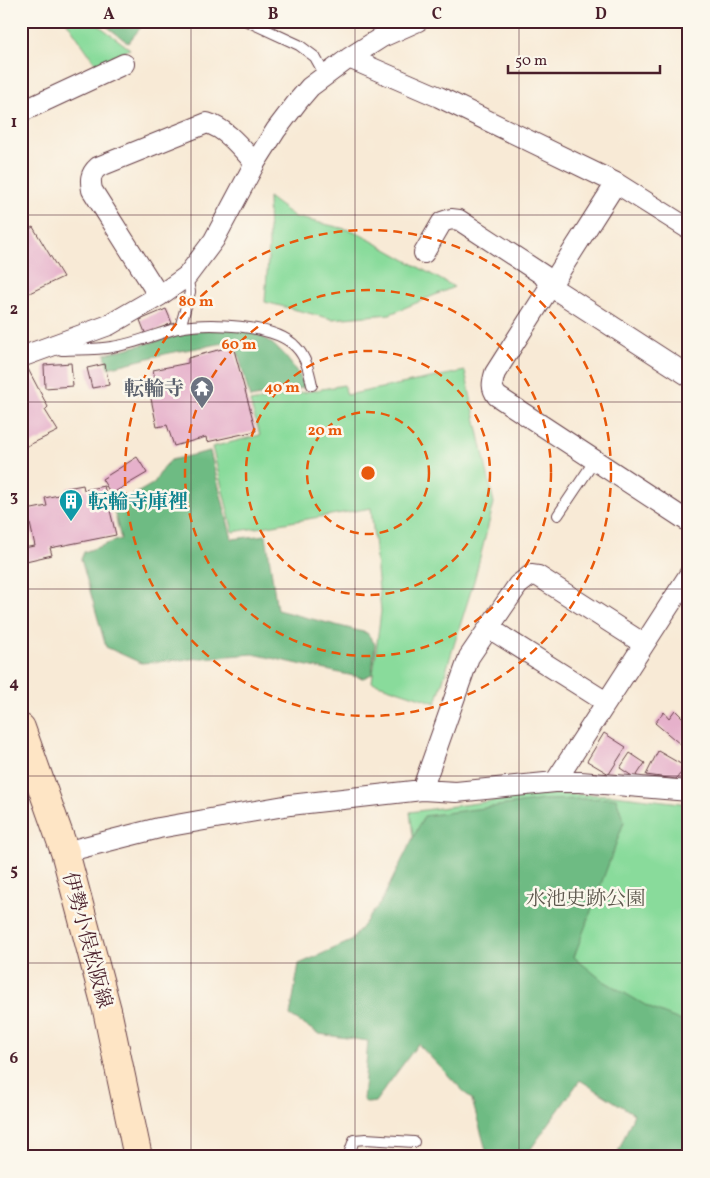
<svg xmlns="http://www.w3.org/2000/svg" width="710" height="1178" font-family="Vollkorn,'Noto Serif JP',serif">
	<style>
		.green { fill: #89db9b; stroke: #6a7d63 }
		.forest { fill: #6ebb83; stroke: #5c6d57 }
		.building { fill: #e6b1cb }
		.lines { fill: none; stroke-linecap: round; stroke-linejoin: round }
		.lane-casing { stroke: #643d45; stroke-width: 12 }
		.street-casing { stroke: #643d45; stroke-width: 22 }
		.secondary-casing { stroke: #643d45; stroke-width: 30 }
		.lane { stroke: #fff; stroke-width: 10 }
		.street { stroke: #fff; stroke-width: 20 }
		.secondary { stroke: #fee5c5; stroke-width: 28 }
		.grid { fill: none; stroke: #4a1f2b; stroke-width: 1; stroke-opacity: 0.55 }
		.ring { fill: none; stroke: #e8590c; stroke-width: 2.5; stroke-dasharray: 9 6 }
		.labels { text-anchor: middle; stroke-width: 5; stroke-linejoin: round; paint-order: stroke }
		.worship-label { font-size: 20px; font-weight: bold; fill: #5b616d; stroke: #fbf7ec; text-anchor: end }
		.culture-label { font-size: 20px; font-weight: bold; fill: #0d838f; stroke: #fbf7ec; text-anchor: start }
		.park-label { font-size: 20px; fill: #5d574d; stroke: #fbf7ec }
		.street-label { font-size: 20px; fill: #4a1f2b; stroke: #fbf7ec }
		.centre { fill: #e8590c; stroke: #fbf7ec; stroke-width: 2.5 }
		.ring-label { font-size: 15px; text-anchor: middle; font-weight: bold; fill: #e8590c; stroke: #fbf7ec; stroke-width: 5; stroke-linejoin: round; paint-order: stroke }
		.neatline { fill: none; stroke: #4a1f2b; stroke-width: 2 }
		.grid-label { font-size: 16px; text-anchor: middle; font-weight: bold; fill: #4a1f2b }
	</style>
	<rect width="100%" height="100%" fill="#fbf7ec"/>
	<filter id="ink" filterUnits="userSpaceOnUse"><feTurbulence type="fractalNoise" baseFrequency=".02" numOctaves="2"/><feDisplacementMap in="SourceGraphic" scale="10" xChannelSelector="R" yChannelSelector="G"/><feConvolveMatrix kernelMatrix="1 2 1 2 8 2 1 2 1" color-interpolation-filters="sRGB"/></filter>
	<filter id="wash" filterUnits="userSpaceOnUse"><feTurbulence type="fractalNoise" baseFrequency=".0096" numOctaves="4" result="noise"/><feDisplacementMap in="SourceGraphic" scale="20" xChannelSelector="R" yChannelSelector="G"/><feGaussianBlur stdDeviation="1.12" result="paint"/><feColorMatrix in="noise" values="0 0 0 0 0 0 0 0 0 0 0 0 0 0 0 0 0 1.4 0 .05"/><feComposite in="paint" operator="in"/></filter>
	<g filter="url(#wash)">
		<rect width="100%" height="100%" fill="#f8ead6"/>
		<!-- green -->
		<path class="green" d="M 66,21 L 93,21 L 130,49 L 96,64 Z
			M 268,197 L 295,217 L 354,231 L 454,287 L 390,314 L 332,319 L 265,302 L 269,245 Z
			M 465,371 L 494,503 L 474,581 L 436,703 L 372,682 L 381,611 L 371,508 L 233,532 L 212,447 L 260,435 L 250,402 L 344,385 L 347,395 Z
			M 544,794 L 614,795 L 689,804 L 689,1072 L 414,844 L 410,812 Z"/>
		<!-- forest -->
		<path class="forest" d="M 100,21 L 146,21 L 128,43 Z
			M 200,330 C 214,330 234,328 247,331 C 274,337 294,365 306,387 L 250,398 L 235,341 L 169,353 L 108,368 L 105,354 Z
			M 210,451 L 232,539 L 266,535 L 277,610 L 367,633 L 375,644 L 372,674 L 363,678 L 253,654 L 141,663 L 106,647 L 81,559 L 84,552 L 121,539 L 113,507 L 154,483 L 163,468 L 171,460 Z
			M 616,798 L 624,822 L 574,957 L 602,980 L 652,1009 L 689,1024 L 689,1157 L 616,1157 L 634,1114 L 580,1080 L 525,1157 L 488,1157 L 472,1100 L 418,1044 L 375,1102 L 368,1103 L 363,1100 L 368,1041 L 319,1034 L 290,1016 L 299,964 L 351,941 L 381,902 L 424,816 L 543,800 Z"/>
		<g id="blocks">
			<!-- building -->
			<path class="building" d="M 33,227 L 63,277 L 21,297 L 21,233 Z
				M 166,309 L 172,323 L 146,335 L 140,320 Z
				M 233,346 L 256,431 L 207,442 L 206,437 L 174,446 L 167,425 L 157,427 L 150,394 L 158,392 L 153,370 L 188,363 L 188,358 Z
				M 71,363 L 73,386 L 45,388 L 44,365 Z
				M 105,364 L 109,385 L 92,388 L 87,368 Z
				M 28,369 L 48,407 L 45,410 L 58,431 L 23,448 L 21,444 L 21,372 Z
				M 137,457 L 147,473 L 111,494 L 102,479 Z
				M 83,485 L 84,490 L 104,486 L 116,535 L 50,548 L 52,555 L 26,561 L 23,548 L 35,546 L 27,510 L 47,506 L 45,498 L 67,493 L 67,488 Z
				M 675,710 L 689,724 L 689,733 L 680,744 L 655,723 L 664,712 L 669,718 Z
				M 604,733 L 626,747 L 609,774 L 587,761 Z
				M 689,743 L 689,756 L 682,750 Z
				M 658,751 L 686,767 L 676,779 L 646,775 Z
				M 630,753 L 645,763 L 635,778 L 620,768 Z"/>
		</g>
	</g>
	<g filter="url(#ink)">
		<use href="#blocks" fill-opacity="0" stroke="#643d45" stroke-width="1"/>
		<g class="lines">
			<!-- lane casing -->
			<g class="lane-casing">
				<path id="lane" d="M 247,21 L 299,45 L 315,57 L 325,75
					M 180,328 L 190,292 L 187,276
					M 59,349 L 62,350 C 79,349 96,350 112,347 C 134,344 156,334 178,328 C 207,322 275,324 296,347 C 306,357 309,371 312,385
					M 558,515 L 595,460
					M 348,1157 L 354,1140 L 366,1139 L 414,1142"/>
			</g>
			<!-- street casing -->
			<g class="street-casing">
				<path id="street" d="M 349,58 L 439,97 L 616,183 L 689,229
					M 21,112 L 124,64
					M 616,183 L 495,373 C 492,383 491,388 497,396 L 689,522
					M 424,253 L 442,222 L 451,219 L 459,220 L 543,275 L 550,286 L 689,376
					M 159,296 L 92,190 C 90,180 90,174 98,167 L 207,123 C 227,129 241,148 255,163
					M 21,357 L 109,325 L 159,296 L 187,276 L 214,240 L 255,163 L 276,130 L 298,101 L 310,87 L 349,58 L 382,37 L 418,21
					M 489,628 L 606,702
					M 555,782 L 689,575
					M 422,790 L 469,657 L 518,585 L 531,575 L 538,576 L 644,644
					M 65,852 L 159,828 L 290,805 L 422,790 L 456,792 L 555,782 L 580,782 L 689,791"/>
			</g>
			<!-- secondary casing -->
			<g class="secondary-casing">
				<path id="secondary" d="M 21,728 L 65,852 L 107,1010 L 138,1157"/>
			</g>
			<!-- lane -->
			<use href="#lane" class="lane"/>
			<!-- street -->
			<use href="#street" class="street"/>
			<!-- secondary -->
			<use href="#secondary" class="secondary"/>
		</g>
	</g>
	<!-- grid -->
	<path class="grid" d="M 191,21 L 191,1157M 355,21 L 355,1157M 519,21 L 519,1157M 21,215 L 689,215M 21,402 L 689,402M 21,589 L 689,589M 21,776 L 689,776M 21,963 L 689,963"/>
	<!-- distance rings -->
	<g class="ring">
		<circle cx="368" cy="473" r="61"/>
		<circle cx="368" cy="473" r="122"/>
		<circle cx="368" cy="473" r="183"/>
		<circle cx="368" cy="473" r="243"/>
	</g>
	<!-- icons -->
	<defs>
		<g id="temple-pin" transform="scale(1.25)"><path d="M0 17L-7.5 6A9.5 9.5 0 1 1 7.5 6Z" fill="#6b7280" stroke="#fbf7ec"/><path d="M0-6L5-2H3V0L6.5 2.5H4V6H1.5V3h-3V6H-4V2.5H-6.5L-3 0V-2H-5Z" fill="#fff"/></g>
		<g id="building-pin" transform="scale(1.25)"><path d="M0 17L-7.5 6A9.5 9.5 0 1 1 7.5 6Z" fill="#0f9aa8" stroke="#fbf7ec"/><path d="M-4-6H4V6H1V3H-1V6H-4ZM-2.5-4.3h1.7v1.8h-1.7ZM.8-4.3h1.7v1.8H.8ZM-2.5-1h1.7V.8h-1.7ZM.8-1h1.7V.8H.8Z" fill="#fff"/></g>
	</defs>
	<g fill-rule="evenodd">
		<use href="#temple-pin" x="202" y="388"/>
		<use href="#building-pin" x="71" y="501"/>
	</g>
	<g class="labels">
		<!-- worship labels -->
		<g class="worship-label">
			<text x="184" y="395">転輪寺</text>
		</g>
		<!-- culture labels -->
		<g class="culture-label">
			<text x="88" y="508">転輪寺庫裡</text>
		</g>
		<!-- park labels -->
		<g class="park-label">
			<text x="586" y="905">水池史跡公園</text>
		</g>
		<!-- street labels -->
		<g class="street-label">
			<text transform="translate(88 940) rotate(75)" y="7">伊勢小俣松阪線</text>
		</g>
	</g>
	<circle cx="368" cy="473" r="8" class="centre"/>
	<g class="ring-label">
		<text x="196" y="306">80 m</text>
		<text x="239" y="349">60 m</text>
		<text x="282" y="392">40 m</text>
		<text x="325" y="435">20 m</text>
	</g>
	<!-- margin -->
	<rect width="710" height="1178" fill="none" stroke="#fbf7ec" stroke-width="55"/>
	<!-- scale -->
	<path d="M508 65v8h152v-8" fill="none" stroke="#4a1f2b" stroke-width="2.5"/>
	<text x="515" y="65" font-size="15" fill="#4a1f2b" stroke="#fbf7ec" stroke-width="4" paint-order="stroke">50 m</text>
	<rect x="28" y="28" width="654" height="1122" class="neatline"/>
	<g class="grid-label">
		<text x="109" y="19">A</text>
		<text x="273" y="19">B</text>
		<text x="437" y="19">C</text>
		<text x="601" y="19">D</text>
		<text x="14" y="127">1</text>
		<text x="14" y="314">2</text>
		<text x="14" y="501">3</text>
		<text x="14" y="688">4</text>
		<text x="14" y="875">5</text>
		<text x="14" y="1063">6</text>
	</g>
</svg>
